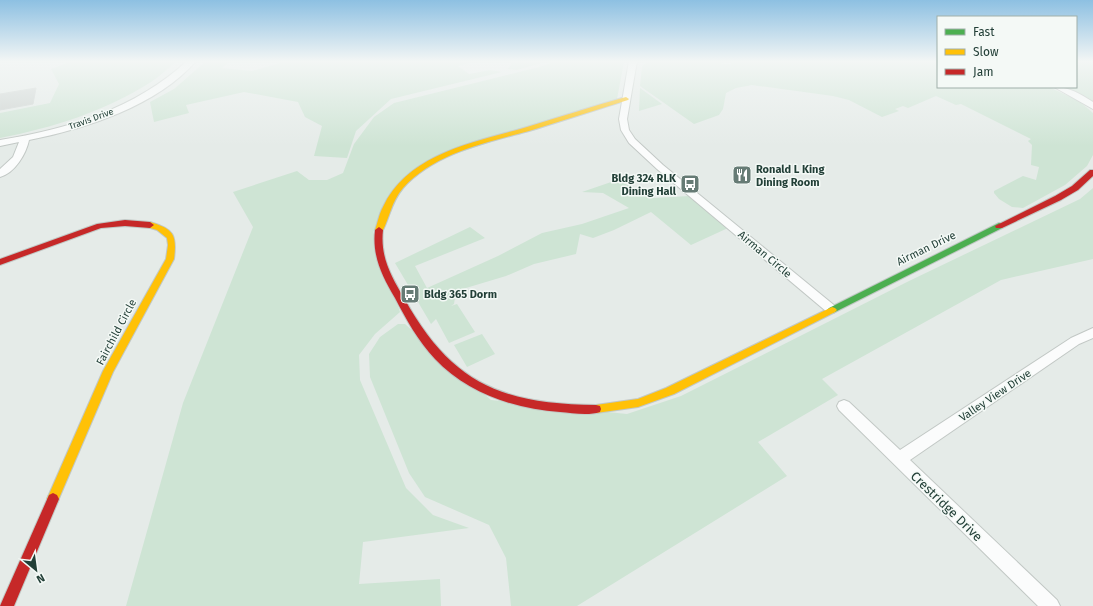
<svg xmlns="http://www.w3.org/2000/svg" width="1093" height="606" font-family="'Fira Sans',sans-serif">
	<style>
		.green { fill: #cee4d4 }
		.building { fill: #ccd2cf; stroke: #ced4d1 }
		.lines { fill: none; stroke-linecap: round; stroke-linejoin: round }
		.street-casing { stroke: #c2c8c5; stroke-width: 2 }
		.fast-casing { stroke: #c1c8c5; stroke-width: 2 }
		.slow-casing { stroke: #c1c8c5; stroke-width: 2 }
		.jam-casing { stroke: #c1c8c5; stroke-width: 2 }
		.street { fill: #fbfcfc; fill-rule: evenodd }
		.fast { fill: #4caf50; fill-rule: evenodd }
		.slow { fill: #ffc107; fill-rule: evenodd }
		.jam { fill: #c62828; fill-rule: evenodd }
		.labels { text-anchor: middle; stroke-width: 3; stroke-linejoin: round; paint-order: stroke }
		.far-street-label { font-size: 9px; fill: #223f37; stroke: #f4f9f6 }
		.poi-label { font-size: 11px; font-weight: bold; fill: #223f37; stroke: #f4f9f6; text-anchor: start }
		.street-label { font-size: 11px; fill: #223f37; stroke: #f4f9f6 }
		.near-street-label { font-size: 13px; fill: #223f37; stroke: #f4f9f6 }
	</style>
	<rect width="100%" height="100%" fill="#e5ebe8"/>
	<!-- green -->
	<path class="green" d="M 72,61 L 177,61 C 168,68 160,76 151,82 C 106,111 52,128 0,138 L 0,113 L 50,103 L 59,84 L 51,69 Z
		M 206,61 L 229,61 L 222,68 L 252,71 L 287,61 L 475,61 L 458,66 L 469,74 L 490,70 L 502,72 L 391,99 L 356,131 L 347,158 L 314,156 L 322,126 L 305,117 L 298,102 L 244,92 L 186,105 L 189,113 L 154,122 L 150,102 L 174,89 Z
		M 533,61 L 540,61 L 542,63 L 517,70 L 508,69 L 512,63 L 532,63 Z
		M 557,61 L 624,62 L 617,99 L 420,166 L 373,232 L 400,312 L 375,334 L 359,355 L 360,380 L 406,488 L 433,515 L 469,528 L 363,542 L 359,584 L 440,579 L 441,606 L 126,606 L 183,403 L 253,227 L 233,192 L 297,171 L 309,180 L 327,180 L 343,173 L 354,144 L 374,117 L 394,103 L 539,67 Z
		M 739,61 L 938,61 L 938,87 L 1049,87 L 1079,101 L 1093,113 L 1093,155 L 1087,166 L 1065,185 L 1023,208 L 1012,207 L 999,199 L 994,193 L 994,191 L 1023,176 L 1036,180 L 1039,167 L 1031,165 L 1032,145 L 1028,141 L 1031,139 L 961,104 L 956,105 L 936,96 L 908,108 L 903,106 L 895,109 L 899,111 L 882,117 L 849,100 L 833,96 L 752,85 L 736,88 L 726,93 L 723,109 L 719,115 L 694,124 L 640,86 L 642,66 L 647,62 L 716,62 C 724,65 730,65 739,61 Z
		M 1076,61 L 1093,61 L 1093,102 L 1064,87 L 1076,87 Z
		M 640,88 L 662,104 L 639,111 Z
		M 617,180 L 655,198 L 689,196 L 728,228 L 691,245 L 651,212 L 614,230 L 593,238 L 580,234 L 576,254 L 534,264 L 506,276 L 456,291 L 454,304 L 451,306 L 457,304 L 475,332 L 449,343 L 436,319 L 431,324 L 395,263 L 470,227 L 485,238 L 415,266 L 427,288 L 498,256 L 542,233 L 582,224 L 629,208 L 603,193 L 582,192 Z
		M 1093,188 L 1093,259 L 1001,280 L 822,379 L 838,395 L 758,442 L 787,476 L 577,606 L 511,606 L 506,558 L 489,525 L 425,497 L 409,473 L 370,377 L 369,354 L 380,337 L 398,324 L 405,324 L 491,400 L 627,414 L 681,396 L 909,281 L 1080,199 Z
		M 482,334 L 495,354 L 467,367 L 454,345 Z"/>
	<!-- building -->
	<path class="building" d="M 36,88 L 33,104 L 0,110 L 0,94 Z"/>
	<g class="lines">
		<!-- street casing -->
		<g class="street-casing">
			<path id="street" d="M 187,61 L 196,61 C 157,106 85,129 29,140 C 26,154 15,173 0,177 L 0,169 L 13,157 L 19,142 L 0,146 L 0,140 C 68,129 135,109 187,61 Z
				M 629,61 L 637,61 L 627,119 L 629,130 L 635,139 L 663,165 L 835,306 L 837,309 L 835,312 L 831,313 L 827,312 L 657,169 L 629,143 L 621,130 L 619,119 Z
				M 1054,87 C 1070,87 1080,94 1093,102 L 1093,109 Z
				M 1093,328 L 1093,338 L 1079,344 L 910,460 L 1057,600 L 1060,606 L 1038,606 L 839,410 L 837,406 L 839,402 L 844,400 L 849,402 L 900,450 L 1071,338 Z"/>
		</g>
		<!-- fast casing -->
		<g class="fast-casing">
			<path id="fast" d="M 999,223 L 1002,224 L 1003,226 L 1002,228 L 835,312 L 832,313 L 827,310 L 829,308 Z"/>
		</g>
		<!-- slow casing -->
		<g class="slow-casing">
			<path id="slow" d="M 626,97 L 629,99 L 628,100 C 595,110 562,121 529,131 C 485,143 435,153 403,188 C 391,202 390,217 382,232 L 379,233 L 375,230 C 378,222 379,214 383,207 C 408,153 476,142 527,127 C 560,117 593,106 626,97 Z
				M 150,222 C 174,229 177,235 174,259 L 113,372 L 57,503 L 53,505 L 49,503 L 47,499 L 103,371 L 166,259 L 168,245 L 167,238 L 157,230 L 147,227 L 146,225 L 147,223 Z
				M 832,307 L 835,308 L 837,310 L 835,312 L 674,394 L 638,407 L 596,413 L 592,412 L 591,409 L 592,406 L 596,405 L 638,399 L 666,388 Z"/>
		</g>
		<!-- jam casing -->
		<g class="jam-casing">
			<path id="jam" d="M 1090,170 L 1093,170 L 1093,176 L 1078,190 L 1061,200 L 1002,228 L 996,228 L 995,226 L 1055,196 L 1072,186 Z
				M 125,220 L 150,222 L 154,225 L 150,228 L 125,226 L 101,228 L 0,265 L 0,259 L 97,224 Z
				M 379,227 L 383,230 C 380,257 391,276 404,298 C 451,383 501,404 596,405 L 600,406 L 601,409 L 600,412 C 588,416 572,413 560,412 C 515,409 467,393 435,359 C 418,341 406,319 395,298 C 382,276 372,256 375,230 Z
				M 53,493 L 57,495 L 59,499 L 14,606 L 0,606 L 49,495 Z"/>
		</g>
		<!-- street -->
		<use href="#street" class="street"/>
		<!-- fast -->
		<use href="#fast" class="fast"/>
		<!-- slow -->
		<use href="#slow" class="slow"/>
		<!-- jam -->
		<use href="#jam" class="jam"/>
	</g>
	<!-- sky -->
	<linearGradient id="sky" x2="0" y2="1"><stop stop-color="#8dc0e2"/><stop offset="0.42" stop-color="#f3f6f5"/><stop offset="1" stop-color="#f3f6f5" stop-opacity="0"/></linearGradient>
	<rect width="1093" height="146" fill="url(#sky)"/>
	<!-- icons -->
	<defs>
		<g id="restaurant-square" transform="scale(1)"><rect x="-9" y="-9" width="18" height="18" rx="4" fill="#667b75" stroke="#f4f9f6"/><path d="M-5-6h1v4h1v-4h1v4h1v-4h1v5L-1.5 .5V6h-2V.5L-5-1ZM5-6V6H3V1.5H1.5Q1.5-4 5-6Z" fill="#fff"/></g>
		<g id="bus-square" transform="scale(1)"><rect x="-9" y="-9" width="18" height="18" rx="4" fill="#667b75" stroke="#f4f9f6"/><path d="M-5-6H5V4H4V6H2V4H-2V6H-4V4H-5ZM-3.5-4V0h7V-4ZM-3.5 1.2v1.5H-2V1.2ZM2 1.2v1.5H3.5V1.2Z" fill="#fff"/></g>
	</defs>
	<g fill-rule="evenodd">
		<use href="#restaurant-square" x="742" y="175"/>
		<use href="#bus-square" x="690" y="184"/>
		<use href="#bus-square" x="410" y="294"/>
	</g>
	<g class="labels">
		<!-- far-street labels -->
		<g class="far-street-label">
			<text transform="translate(91 119) rotate(-20)" y="3">Travis Drive</text>
		</g>
		<!-- poi labels -->
		<g class="poi-label">
			<text x="756" y="173">Ronald L King<tspan x="756" dy="13">Dining Room</tspan></text>
			<text x="676" y="182" text-anchor="end">Bldg 324 RLK<tspan x="676" dy="13">Dining Hall</tspan></text>
			<text x="424" y="298">Bldg 365 Dorm</text>
		</g>
		<!-- street labels -->
		<g class="street-label">
			<text transform="translate(926 248) rotate(-26)" y="4">Airman Drive</text>
			<text transform="translate(765 254) rotate(40)" y="4">Airman Circle</text>
			<text transform="translate(116 332) rotate(-62)" y="4">Fairchild Circle</text>
			<text transform="translate(995 395) rotate(-34)" y="4">Valley View Drive</text>
		</g>
		<!-- near-street labels -->
		<g class="near-street-label">
			<text transform="translate(947 506) rotate(44)" y="5">Crestridge Drive</text>
		</g>
	</g>
	<!-- legend -->
	<rect x="937" y="16" width="140" height="72" fill="#f4f9f6" stroke="#a0afaa"/>
	<rect x="945" y="29" width="20" height="6" fill="#4caf50" stroke="#a0afaa"/>
	<text x="973" y="36" font-size="12" fill="#223f37">Fast</text>
	<rect x="945" y="49" width="20" height="6" fill="#ffc107" stroke="#a0afaa"/>
	<text x="973" y="56" font-size="12" fill="#223f37">Slow</text>
	<rect x="945" y="69" width="20" height="6" fill="#c62828" stroke="#a0afaa"/>
	<text x="973" y="76" font-size="12" fill="#223f37">Jam</text>
	<!-- north arrow -->
	<g transform="translate(36 570) rotate(151)" stroke="#f4f9f6" stroke-width="3" paint-order="stroke">
	<path d="M0-3L7 15L0 10L-7 15Z" fill="#223f37"/>
	<text y="-6" font-size="11" font-weight="bold" text-anchor="middle" fill="#223f37">N</text>
	</g>
</svg>
